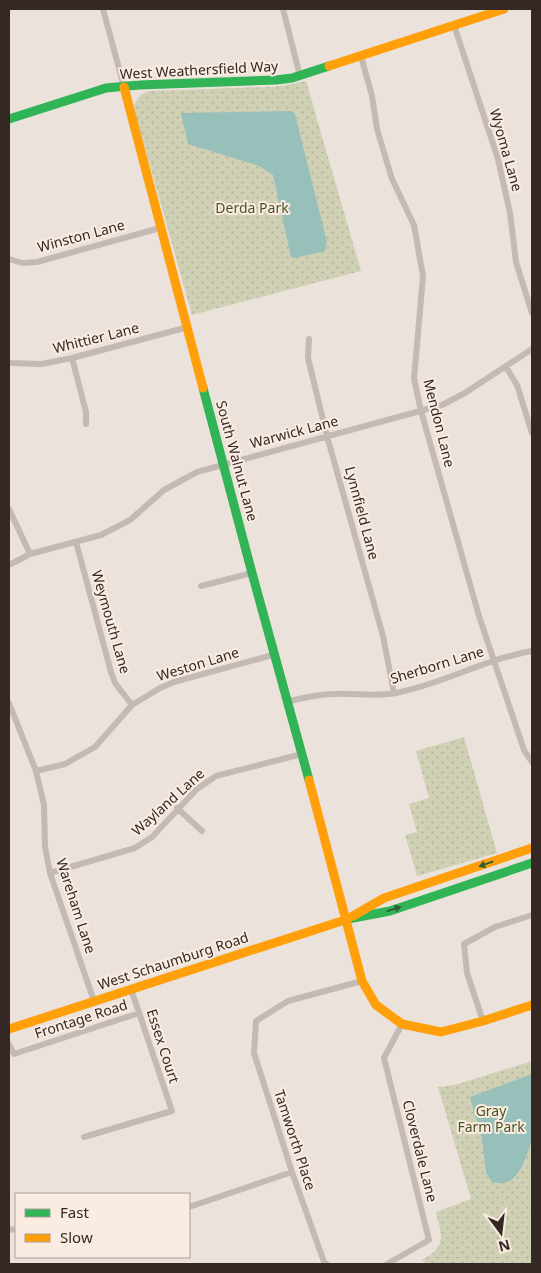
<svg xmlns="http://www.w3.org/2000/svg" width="541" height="1273" font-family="'Noto Sans',sans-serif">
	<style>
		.green { fill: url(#green-dots) }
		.water { fill: #97c0bb }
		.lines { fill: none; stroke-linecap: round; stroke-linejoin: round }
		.street { stroke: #c4bab5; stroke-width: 6 }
		.fast { stroke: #30b455; stroke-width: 9 }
		.slow { stroke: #ff9f0a; stroke-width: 9 }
		.oneway { fill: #335f38 }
		.labels { text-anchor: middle; stroke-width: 4; stroke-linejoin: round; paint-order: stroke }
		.street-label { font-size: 14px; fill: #352724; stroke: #faece1 }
		.park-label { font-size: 14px; fill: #495526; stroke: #faece1 }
	</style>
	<defs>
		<pattern id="green-dots" width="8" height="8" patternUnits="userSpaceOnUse" patternTransform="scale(1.25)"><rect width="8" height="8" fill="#cfd0b4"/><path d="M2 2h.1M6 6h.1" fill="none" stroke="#b2b39b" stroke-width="1.8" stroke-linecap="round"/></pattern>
	</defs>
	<rect width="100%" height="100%" fill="#ece2dc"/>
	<!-- green -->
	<path class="green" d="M 306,81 L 361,271 L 192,315 L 134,109 C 135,99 140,94 149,91 L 267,87 L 282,86 Z
		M 464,737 L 497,853 L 417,876 L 405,835 L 417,832 L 409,804 L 429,798 L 416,751 Z
		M 532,1061 L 532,1264 L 426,1264 L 422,1260 C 447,1246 442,1237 436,1212 L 471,1199 L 438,1087 L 455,1085 Z"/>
	<!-- water -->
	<path class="water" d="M 291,111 L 295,114 L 327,242 L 325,251 L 295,258 L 291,257 L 273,175 L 259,166 L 188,144 L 181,113 Z
		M 532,1074 C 532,1094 535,1116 532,1136 C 530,1149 521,1177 507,1182 C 502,1184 497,1183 492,1182 L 486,1173 L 482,1139 L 470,1097 Z"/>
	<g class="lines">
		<!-- street -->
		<path class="street" d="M 103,9 L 124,87
			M 283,9 L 300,76
			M 454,25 L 498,159 L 510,213 L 516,262 L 532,313
			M 361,56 L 372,96 L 377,129 L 392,179 L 414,225 L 423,276 L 414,379 L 421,411 L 479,616 L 524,750 L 532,762
			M 9,259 L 22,263 L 37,262 L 160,228
			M 309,339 L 308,358 L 327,436 L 383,636 L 394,693
			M 72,358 L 86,412 L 86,424
			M 9,363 L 42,364 L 72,358 L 188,327
			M 506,367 L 517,385 L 532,433
			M 9,509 L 30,554
			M 76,542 L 111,672 L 115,683 L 132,705
			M 9,565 L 30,554 L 101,535 L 130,520 L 164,490 L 197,472 L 442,405 L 465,393 L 532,349
			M 201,586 L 252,573
			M 289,701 C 304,698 318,694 334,694 C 355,693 375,697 396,693 C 443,684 485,659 532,651
			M 9,703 L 36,771 L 44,805 L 45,847 L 50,873 L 94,1001
			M 36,771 L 65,764 L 95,747 L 132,705 L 160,688 L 174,682 L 276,654
			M 177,808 L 202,831
			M 50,873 L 135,848 L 152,837 L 197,789 L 216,776 L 302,754
			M 483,1021 L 467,973 L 464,944 L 495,927 L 532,915
			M 9,1044 L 14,1054 L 139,1013
			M 84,1137 L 172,1111 L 131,989
			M 189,1207 L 292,1172
			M 9,1229 L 16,1230
			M 327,1264 L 324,1262 L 292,1172 L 254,1053 L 256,1021 L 288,1001 L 362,981
			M 387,1264 L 429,1240 L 384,1058 L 402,1024"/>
		<!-- fast -->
		<path class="fast" d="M 9,119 L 106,88 L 139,85 L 276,80 L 292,78 L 329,66
			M 203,388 L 252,573 L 309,780
			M 348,919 L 390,911 L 532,863"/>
		<!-- slow -->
		<path class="slow" d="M 329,66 L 504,9
			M 124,87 L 203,388
			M 309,780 L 362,981 L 376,1005 L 402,1024 L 441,1032 L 483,1021 L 532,1005
			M 353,916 L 384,898 L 532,848
			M 9,1029 L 348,919"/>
	</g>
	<!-- one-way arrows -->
	<defs><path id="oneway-solid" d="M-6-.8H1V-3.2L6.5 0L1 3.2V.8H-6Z" transform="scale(1.25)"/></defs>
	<g class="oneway">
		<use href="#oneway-solid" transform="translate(486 864) rotate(161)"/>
		<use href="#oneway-solid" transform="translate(394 909) rotate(-17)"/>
	</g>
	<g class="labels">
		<!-- street labels -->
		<g class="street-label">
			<text transform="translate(199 70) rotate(-3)" y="5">West Weathersfield Way</text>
			<text transform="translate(506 150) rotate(74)" y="5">Wyoma Lane</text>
			<text transform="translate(81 236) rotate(-15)" y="5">Winston Lane</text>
			<text transform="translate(96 338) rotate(-14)" y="5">Whittier Lane</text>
			<text transform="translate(439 423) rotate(76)" y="5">Mendon Lane</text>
			<text transform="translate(294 432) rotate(-15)" y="5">Warwick Lane</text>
			<text transform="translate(237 461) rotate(75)" y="5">South Walnut Lane</text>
			<text transform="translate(362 513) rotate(75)" y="5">Lynnfield Lane</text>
			<text transform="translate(111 622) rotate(74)" y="5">Weymouth Lane</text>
			<text transform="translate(198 664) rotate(-17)" y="5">Weston Lane</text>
			<text transform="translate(437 665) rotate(-17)" y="5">Sherborn Lane</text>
			<text transform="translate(168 802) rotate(-42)" y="5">Wayland Lane</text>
			<text transform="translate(76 906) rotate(72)" y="5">Wareham Lane</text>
			<text transform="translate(173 961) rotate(-18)" y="5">West Schaumburg Road</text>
			<text transform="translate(81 1019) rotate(-18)" y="5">Frontage Road</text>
			<text transform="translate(163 1046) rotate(72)" y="5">Essex Court</text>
			<text transform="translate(295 1140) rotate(72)" y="5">Tamworth Place</text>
			<text transform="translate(420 1151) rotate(76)" y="5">Cloverdale Lane</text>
		</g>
		<!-- park labels -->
		<g class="park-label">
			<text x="252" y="213">Derda Park</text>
			<text x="491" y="1116">Gray<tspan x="491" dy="16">Farm Park</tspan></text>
		</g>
	</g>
	<!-- border -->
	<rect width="541" height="1273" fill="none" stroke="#352724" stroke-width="20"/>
	<!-- legend -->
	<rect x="15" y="1193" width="175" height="65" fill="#faece1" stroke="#ab9d95"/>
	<rect x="25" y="1209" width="25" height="8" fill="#30b455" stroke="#ab9d95"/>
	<text x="60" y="1218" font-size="15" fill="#352724">Fast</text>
	<rect x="25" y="1234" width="25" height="8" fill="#ff9f0a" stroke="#ab9d95"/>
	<text x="60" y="1243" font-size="15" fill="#352724">Slow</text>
	<!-- north arrow -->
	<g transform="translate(501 1233) rotate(165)" stroke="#faece1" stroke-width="4" paint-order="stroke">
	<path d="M0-4L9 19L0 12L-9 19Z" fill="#352724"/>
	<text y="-8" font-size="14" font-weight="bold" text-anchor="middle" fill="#352724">N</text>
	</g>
</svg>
